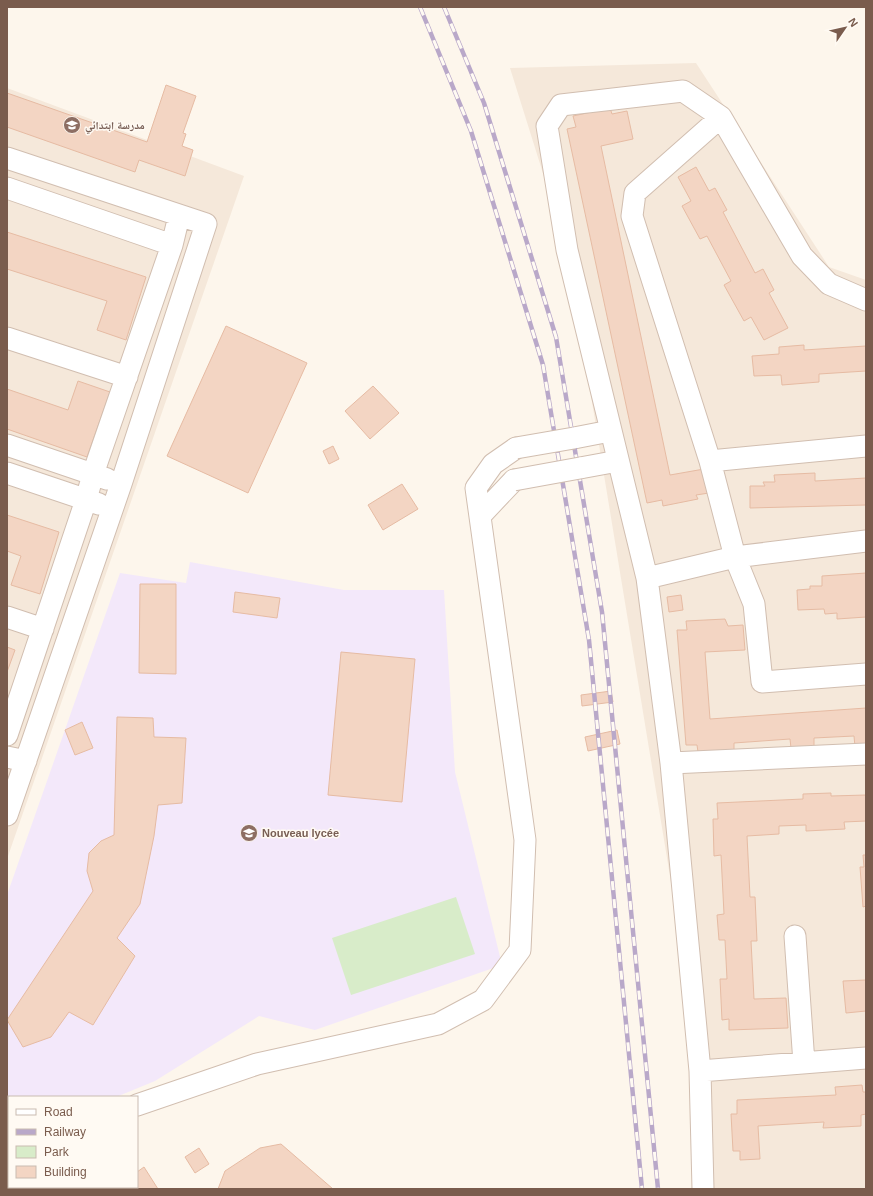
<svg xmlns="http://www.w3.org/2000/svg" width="873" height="1196" font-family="Helvetica,'Noto Naskh Arabic',sans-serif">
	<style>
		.residential { fill: #f5e8da }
		.education { fill: #f3e8fa }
		.green { fill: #d8ecc9 }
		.building { fill: #f3d5c3; stroke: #e6bba3 }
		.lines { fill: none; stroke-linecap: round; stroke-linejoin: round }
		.street-casing { stroke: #d1beb0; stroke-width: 23 }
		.street { stroke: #fff; stroke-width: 21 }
		.rail-casing { stroke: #b9a8c9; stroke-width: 4.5 }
		.rail { stroke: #fffaf3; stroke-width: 3; stroke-dasharray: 9; stroke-linecap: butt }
		.street-bridge-casing { stroke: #d1beb0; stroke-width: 23; stroke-linecap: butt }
		.street-bridge { stroke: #fff; stroke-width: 21 }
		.labels { text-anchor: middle; stroke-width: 3; stroke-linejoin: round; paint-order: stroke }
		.education-label { font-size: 11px; font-weight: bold; fill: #785e54; stroke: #fffaf3; text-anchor: start }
	</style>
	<rect width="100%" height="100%" fill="#fdf6ec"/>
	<!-- residential -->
	<path class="residential" d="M 696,63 L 829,267 L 866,280 L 866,1189 L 697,1189 L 680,937 L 567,250 L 510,68 Z
		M 7,88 L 244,176 L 7,859 Z"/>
	<!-- education -->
	<path class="education" d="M 190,562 L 344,590 L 444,590 L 455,772 L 502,965 L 315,1030 L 259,1016 L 155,1081 L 116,1097 L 9,1097 L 9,1140 L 7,1141 L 7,895 L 120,573 L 186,583 Z"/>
	<!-- green -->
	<path class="green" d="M 456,897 L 475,954 L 351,995 L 332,938 Z"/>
	<!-- building -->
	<path class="building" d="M 166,85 L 196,96 L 183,133 L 186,134 L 182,146 L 193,150 L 185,176 L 139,160 L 135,172 L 7,127 L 7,93 L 147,142 Z
		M 610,108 L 612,114 L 627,111 L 633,139 L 601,146 L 670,475 L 704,469 L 709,493 L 696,495 L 698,499 L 663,506 L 662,500 L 647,503 L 567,129 L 576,127 L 573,116 Z
		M 696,167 L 709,191 L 715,188 L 727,210 L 723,212 L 755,273 L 763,269 L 774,290 L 769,293 L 788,328 L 764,340 L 751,317 L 744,321 L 724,285 L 731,281 L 707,236 L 700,239 L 682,206 L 691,201 L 678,177 Z
		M 7,232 L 146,277 L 126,340 L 97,330 L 107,301 L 7,269 Z
		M 226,326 L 307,363 L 248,493 L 167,456 Z
		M 804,345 L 804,350 L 866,346 L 866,371 L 819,374 L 819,382 L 782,385 L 781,375 L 754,376 L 752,356 L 779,354 L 779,347 Z
		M 78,381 L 110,392 L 87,457 L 7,429 L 7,389 L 68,410 Z
		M 373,386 L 399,413 L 370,439 L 345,411 Z
		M 333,446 L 339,459 L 329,464 L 323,451 Z
		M 815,473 L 815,481 L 866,478 L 866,505 L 750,508 L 750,486 L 765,486 L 763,482 L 775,482 L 774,475 Z
		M 402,484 L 418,509 L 383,530 L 368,505 Z
		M 7,515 L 59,532 L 40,594 L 11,585 L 21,556 L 7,551 Z
		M 866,573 L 866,617 L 837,619 L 837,613 L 825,614 L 824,609 L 798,610 L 797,590 L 810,589 L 810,586 L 822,586 L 822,576 Z
		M 140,584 L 176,584 L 176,674 L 139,673 Z
		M 235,592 L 280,598 L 277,618 L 233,612 Z
		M 681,595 L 683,610 L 669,612 L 667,597 Z
		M 725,619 L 728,626 L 743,625 L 745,650 L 705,652 L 710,719 L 866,708 L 866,746 L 855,747 L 854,736 L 814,738 L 814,746 L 791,748 L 790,739 L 734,743 L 734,750 L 698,752 L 697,745 L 686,745 L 677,630 L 687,630 L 686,621 Z
		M 7,647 L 15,650 L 7,672 Z
		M 341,652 L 415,659 L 402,802 L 328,795 Z
		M 611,691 L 613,702 L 582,706 L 581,695 Z
		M 117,717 L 153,718 L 154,737 L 186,738 L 182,803 L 158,805 L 154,836 L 140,904 L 117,938 L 135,956 L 93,1025 L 69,1012 L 51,1037 L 23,1047 L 7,1020 L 93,891 L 87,871 L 89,853 L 101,841 L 114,835 Z
		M 82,722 L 93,748 L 75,755 L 65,730 Z
		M 617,730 L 620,744 L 588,751 L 585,737 Z
		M 831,793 L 831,796 L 866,795 L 866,821 L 844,822 L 845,829 L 806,831 L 806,825 L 779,826 L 779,834 L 747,836 L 750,897 L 755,897 L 757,941 L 751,941 L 754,999 L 786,998 L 788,1028 L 729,1030 L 729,1019 L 722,1020 L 720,979 L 727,979 L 725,940 L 719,940 L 717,915 L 724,914 L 721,855 L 714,856 L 713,819 L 718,819 L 717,803 L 803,799 L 803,794 Z
		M 863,855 L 866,855 L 866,906 L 863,907 L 860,867 L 864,867 Z
		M 866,980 L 866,1011 L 846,1013 L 843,981 Z
		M 862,1085 L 863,1092 L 866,1092 L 866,1114 L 861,1115 L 861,1126 L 823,1128 L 824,1122 L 758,1126 L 760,1159 L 740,1160 L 740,1151 L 733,1151 L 731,1114 L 737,1114 L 737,1100 L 836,1095 L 835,1087 Z
		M 281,1144 L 333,1189 L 218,1189 L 225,1171 L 260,1148 Z
		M 199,1148 L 209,1164 L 195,1173 L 185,1157 Z
		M 144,1167 L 158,1189 L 109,1189 L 113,1187 L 137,1187 L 137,1172 Z"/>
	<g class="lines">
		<!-- street casing -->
		<g class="street-casing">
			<path id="street" d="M 721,117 L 635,193 L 632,216 L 710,461 L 735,557 L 754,604 L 762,682 L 866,674
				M 7,158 L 206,224 L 121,484 L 7,815
				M 7,188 L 172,245
				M 7,338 L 127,377
				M 574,438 L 610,431
				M 7,445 L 107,479
				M 710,461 L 866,446
				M 580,468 L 618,461
				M 7,473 L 99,504
				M 480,516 L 514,480
				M 647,578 L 567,250 L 547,126 L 561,105 L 683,91 L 721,117 L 802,256 L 829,284 L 866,300
				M 7,617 L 43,629
				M 7,735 L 86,500 L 93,474 L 172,245 L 179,216
				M 7,757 L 26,761
				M 671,763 L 647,578 L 735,557 L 866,541
				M 795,936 L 804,1063
				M 700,1071 L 866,1058
				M 137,1105 L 257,1064 L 438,1024 L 483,1000 L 520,950 L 525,840 L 476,488 L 493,464 L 516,448
				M 7,1150 L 9,1150
				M 703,1189 L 700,1071 L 671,763 L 866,754"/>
		</g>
		<!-- street -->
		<use href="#street" class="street"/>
		<!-- rail casing -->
		<g class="rail-casing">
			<path id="rail" d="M 420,7 L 471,131 L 543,365 L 589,640 L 642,1189
				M 444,7 L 484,103 L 556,337 L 602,612 L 658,1189"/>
		</g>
		<!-- rail -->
		<use href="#rail" class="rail"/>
		<!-- street-bridge casing -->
		<g class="street-bridge-casing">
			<path id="street-bridge" d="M 516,448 L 574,438
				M 514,480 L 580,468"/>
		</g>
		<!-- street-bridge -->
		<use href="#street-bridge" class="street-bridge"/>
	</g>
	<!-- icons -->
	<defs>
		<g id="school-disc" transform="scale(0.9)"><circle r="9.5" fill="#8d6e63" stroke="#fffaf3"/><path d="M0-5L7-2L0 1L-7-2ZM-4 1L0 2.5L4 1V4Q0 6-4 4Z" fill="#fff"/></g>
	</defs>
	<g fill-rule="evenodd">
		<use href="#school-disc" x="72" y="125"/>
		<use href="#school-disc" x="249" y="833"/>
	</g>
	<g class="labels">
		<!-- education labels -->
		<g class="education-label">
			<text x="85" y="129">مدرسة ابتدائي</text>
			<text x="262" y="837">Nouveau lycée</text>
		</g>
	</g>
	<!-- border -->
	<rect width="873" height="1196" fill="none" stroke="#7a5c4d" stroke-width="16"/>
	<!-- legend -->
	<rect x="8" y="1096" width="130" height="92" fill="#fffaf3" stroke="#cabbb1"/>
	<rect x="16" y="1109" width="20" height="6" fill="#ffffff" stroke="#cabbb1"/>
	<text x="44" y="1116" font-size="12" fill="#7a5c4d">Road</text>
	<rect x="16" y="1129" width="20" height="6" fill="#b9a8c9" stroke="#cabbb1"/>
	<text x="44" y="1136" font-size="12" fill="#7a5c4d">Railway</text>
	<rect x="16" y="1146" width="20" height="12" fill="#d8ecc9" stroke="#cabbb1"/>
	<text x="44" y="1156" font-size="12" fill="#7a5c4d">Park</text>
	<rect x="16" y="1166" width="20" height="12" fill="#f3d5c3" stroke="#cabbb1"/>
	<text x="44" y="1176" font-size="12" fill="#7a5c4d">Building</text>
	<!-- north arrow -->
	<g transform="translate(845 28) rotate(56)" stroke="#fffaf3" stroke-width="3" paint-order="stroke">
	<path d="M0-3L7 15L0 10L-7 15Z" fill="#7a5c4d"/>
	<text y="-6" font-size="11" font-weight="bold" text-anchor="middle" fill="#7a5c4d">N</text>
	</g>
</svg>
